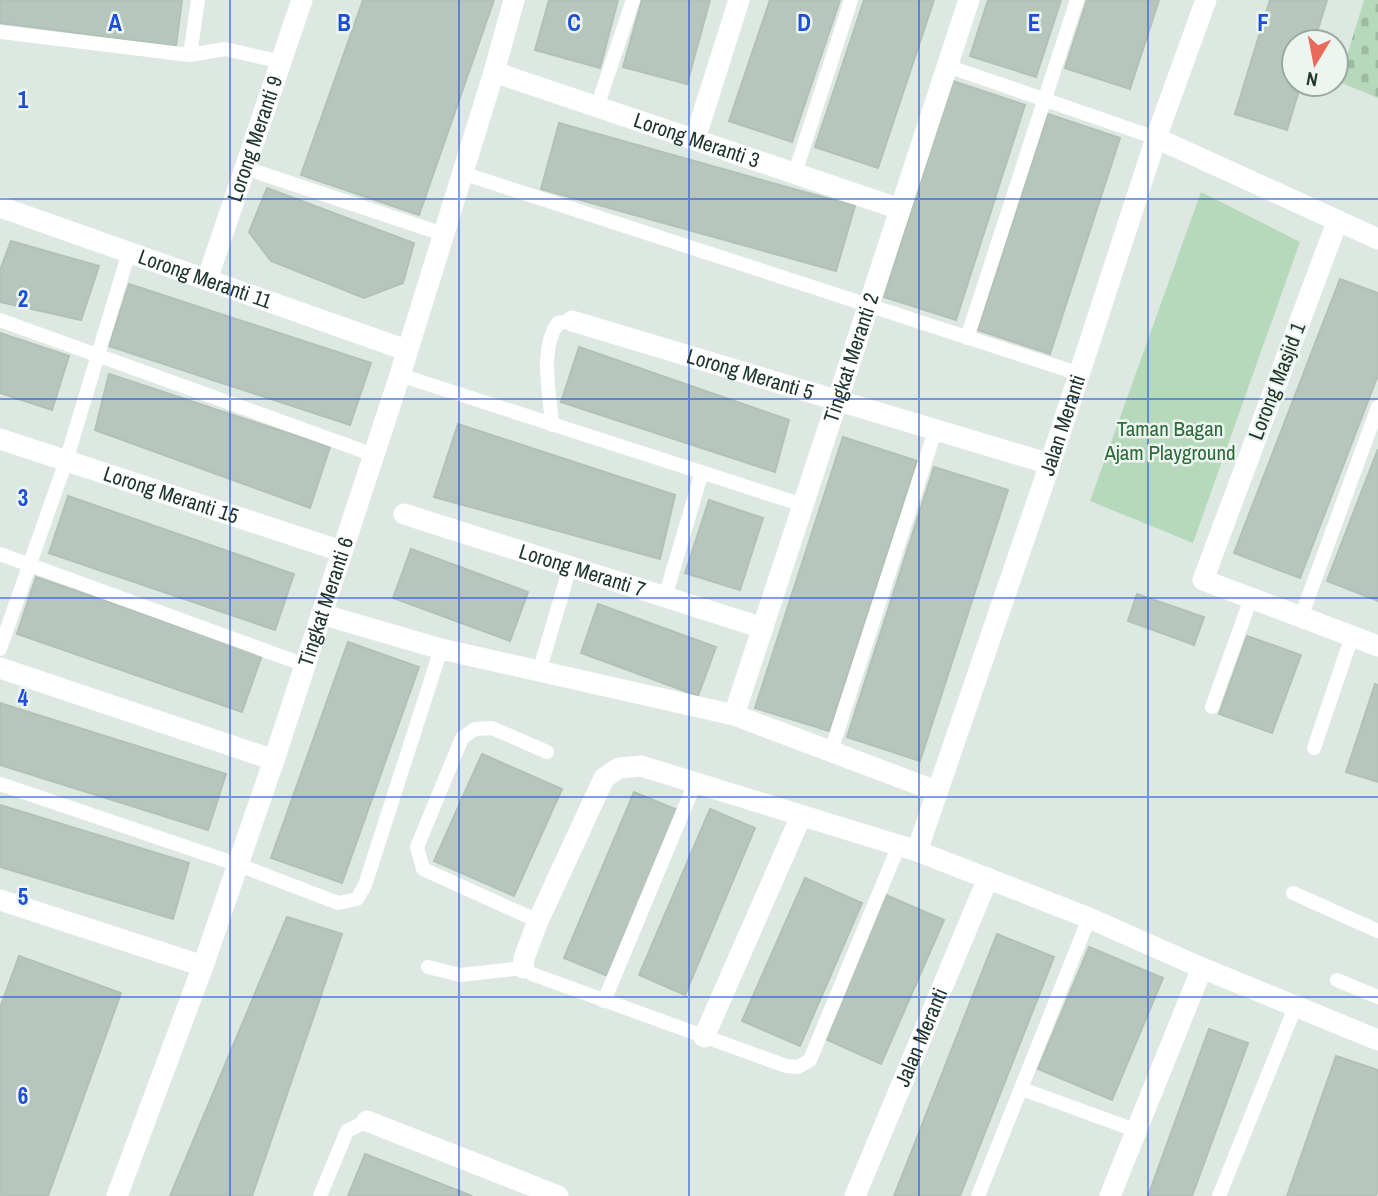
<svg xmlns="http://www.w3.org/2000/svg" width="1378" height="1196" font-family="'Archivo Narrow',sans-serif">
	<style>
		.cemetery { fill: url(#cemetery-stones) }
		.park { fill: #b7d9bb }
		.building { fill: #b6c6bd; stroke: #b1c1b8; stroke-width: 2 }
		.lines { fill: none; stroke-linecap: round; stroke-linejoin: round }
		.service { stroke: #fff; stroke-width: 14 }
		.minor { stroke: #fff; stroke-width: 21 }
		.grid { fill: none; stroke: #1d4ed8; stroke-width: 2; stroke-opacity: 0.55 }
		.labels { text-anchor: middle; stroke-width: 5; stroke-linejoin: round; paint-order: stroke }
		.street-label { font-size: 21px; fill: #20372d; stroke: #edf5f0 }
		.park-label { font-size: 21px; fill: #2d6b3c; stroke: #edf5f0 }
		.grid-label { font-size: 23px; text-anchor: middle; font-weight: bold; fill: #1d4ed8; stroke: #edf5f0; stroke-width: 5; stroke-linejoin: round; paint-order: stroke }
	</style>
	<defs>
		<pattern id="cemetery-stones" width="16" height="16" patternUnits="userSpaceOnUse" patternTransform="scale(1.75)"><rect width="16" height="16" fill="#b7d9bb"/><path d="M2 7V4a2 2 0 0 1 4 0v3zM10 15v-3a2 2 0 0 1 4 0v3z" fill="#9dbba1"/></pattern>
	</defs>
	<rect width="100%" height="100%" fill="#dee8e2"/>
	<!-- cemetery -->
	<path class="cemetery" d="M 1364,0 L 1378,0 L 1378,98 L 1339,82 Z"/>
	<!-- park -->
	<path class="park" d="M 1201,192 L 1300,242 L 1193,543 L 1090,501 Z"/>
	<!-- building -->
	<path class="building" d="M 0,0 L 182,0 L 176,46 L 0,23 Z
		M 363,0 L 494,0 L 419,215 L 301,175 Z
		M 549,0 L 618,0 L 600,68 L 535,50 Z
		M 642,0 L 710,0 L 687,84 L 623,67 Z
		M 770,0 L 840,0 L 792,142 L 729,121 Z
		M 864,0 L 934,0 L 878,168 L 815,147 Z
		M 988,0 L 1061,0 L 1036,77 L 970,56 Z
		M 1087,0 L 1159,0 L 1130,89 L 1065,68 Z
		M 1270,0 L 1327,0 L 1314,42 L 1294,42 L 1294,84 L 1301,84 L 1287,130 L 1235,114 Z
		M 953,81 L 1025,105 L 956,320 L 884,297 Z
		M 1048,114 L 1120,138 L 1050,354 L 978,330 Z
		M 559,123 L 855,206 L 836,271 L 541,189 Z
		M 267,188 L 414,243 L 403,283 L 364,298 L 271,261 L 249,232 Z
		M 11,241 L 99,266 L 81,320 L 0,302 L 0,270 Z
		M 1340,279 L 1378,293 L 1378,375 L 1300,578 L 1234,553 Z
		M 129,284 L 371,363 L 350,425 L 109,346 Z
		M 0,333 L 69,356 L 52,410 L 0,393 Z
		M 579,347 L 789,420 L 775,472 L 561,402 Z
		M 109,374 L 330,447 L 310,508 L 95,430 Z
		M 458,424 L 675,495 L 660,559 L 434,497 Z
		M 843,437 L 917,461 L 829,731 L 755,708 Z
		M 1378,449 L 1378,601 L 1327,581 Z
		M 934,467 L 1008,490 L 920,761 L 847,737 Z
		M 68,496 L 294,574 L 275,630 L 49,553 Z
		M 709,500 L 763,518 L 740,590 L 685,573 Z
		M 411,549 L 528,592 L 510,641 L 393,598 Z
		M 36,577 L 262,655 L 242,712 L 17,634 Z
		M 1137,594 L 1204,617 L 1194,645 L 1128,621 Z
		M 598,604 L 716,647 L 698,696 L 581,653 Z
		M 1247,636 L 1301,655 L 1272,733 L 1219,714 Z
		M 348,642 L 419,667 L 342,883 L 271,858 Z
		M 1375,684 L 1378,685 L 1378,782 L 1346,772 Z
		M 0,703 L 226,774 L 208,830 L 0,765 Z
		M 482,754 L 562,789 L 514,896 L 434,861 Z
		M 634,792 L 680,811 L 610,977 L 564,958 Z
		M 0,805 L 189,863 L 173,919 L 0,867 Z
		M 710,809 L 755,828 L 685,995 L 639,975 Z
		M 805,878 L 862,903 L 800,1046 L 742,1021 Z
		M 886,895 L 944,920 L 881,1064 L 823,1038 Z
		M 287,917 L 342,934 L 252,1196 L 170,1196 Z
		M 997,934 L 1054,957 L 1019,1046 L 960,1196 L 894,1196 Z
		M 1089,947 L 1163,978 L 1112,1100 L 1038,1069 Z
		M 19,956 L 121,993 L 48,1196 L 0,1196 L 0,1008 Z
		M 1209,1029 L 1248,1043 L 1192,1196 L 1148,1196 Z
		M 1336,1056 L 1378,1070 L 1378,1190 L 1376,1196 L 1287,1196 Z
		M 365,1154 L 472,1196 L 348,1196 Z"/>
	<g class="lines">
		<!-- service -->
		<path class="service" d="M 0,32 L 190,55 L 225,49 L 282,62
			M 190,55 L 198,0
			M 947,66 L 1156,138
			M 597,107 L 633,0
			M 245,168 L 443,234
			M 462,173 L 1080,374
			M 795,173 L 851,0
			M 0,320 L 374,455
			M 967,338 L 1077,0
			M 400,375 L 803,505
			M 552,425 C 550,393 539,349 558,323 L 572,321
			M 0,554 L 305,665
			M 665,597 L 702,472
			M 1301,617 L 1378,407
			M 0,649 L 66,461 L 129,252
			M 539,672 L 570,567
			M 1212,707 L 1251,598
			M 1314,748 L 1352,636
			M 831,751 L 936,428
			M 0,784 L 239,865 L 338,903 L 357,899 L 365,885 L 441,649
			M 1293,893 L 1378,931
			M 538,921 L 423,869 L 417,847 L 462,738 L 475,729 L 492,728 L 547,752
			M 428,967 L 460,975 L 523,968 L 532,974 L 786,1066 L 798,1067 L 810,1060 L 899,845
			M 1337,980 L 1378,997
			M 604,1001 L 695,783
			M 1022,1089 L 1135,1130
			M 320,1196 L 347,1131 L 367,1121
			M 978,1196 L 1089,918
			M 1219,1196 L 1296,1005"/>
		<!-- minor -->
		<g class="minor">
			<path id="s1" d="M 494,72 L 900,209"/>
			<path d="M 1156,138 L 1378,239"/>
			<path d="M 695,139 L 739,0"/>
			<path id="s2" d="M 3,208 L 406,350"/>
			<path d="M 1337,222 L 1203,580 L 1378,646"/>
			<path id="s3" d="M 207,280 L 302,0"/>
			<path id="s4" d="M 572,321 L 1050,464"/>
			<path id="s5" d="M 0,439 L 341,551"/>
			<path id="s6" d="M 404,514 L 763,628"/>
			<path d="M 321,614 L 441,649 L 734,715 L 936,791"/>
			<path d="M 0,668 L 274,760"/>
			<path id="s7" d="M 734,715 L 969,0"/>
			<path id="s8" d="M 917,851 L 1050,464 L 1156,138 L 1206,0"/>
			<path d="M 0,900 L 203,966"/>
			<path d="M 523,968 L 524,958 L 538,921 L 604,778 L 619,768 L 641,766 L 917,851 L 1089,918 L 1202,968 L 1378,1040"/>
			<path d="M 704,1037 L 801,816"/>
			<path d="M 367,1121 L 558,1196"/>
			<path id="s9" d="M 117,1196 L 203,966 L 274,760 L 400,375 L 494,72 L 514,0"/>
			<path id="s10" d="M 855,1196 L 988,878"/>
			<path d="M 1110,1196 L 1202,968"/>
		</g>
	</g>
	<!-- grid -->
	<path class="grid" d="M 230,0 L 230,1196M 459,0 L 459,1196M 689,0 L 689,1196M 919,0 L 919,1196M 1148,0 L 1148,1196M 0,199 L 1378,199M 0,399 L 1378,399M 0,598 L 1378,598M 0,797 L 1378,797M 0,997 L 1378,997"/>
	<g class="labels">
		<!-- street labels -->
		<g class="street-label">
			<text dy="7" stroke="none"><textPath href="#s3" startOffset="149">Lorong Meranti 9</textPath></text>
			<text dy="7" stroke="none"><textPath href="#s1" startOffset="214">Lorong Meranti 3</textPath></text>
			<text dy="7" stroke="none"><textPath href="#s2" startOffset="214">Lorong Meranti 11</textPath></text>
			<text dy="7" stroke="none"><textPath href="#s7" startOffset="376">Tingkat Meranti 2</textPath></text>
			<text dy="7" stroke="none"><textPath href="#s4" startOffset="186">Lorong Meranti 5</textPath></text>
			<text transform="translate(1277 381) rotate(-69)" y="7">Lorong Masjid 1</text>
			<text dy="7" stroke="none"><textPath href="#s8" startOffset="450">Jalan Meranti</textPath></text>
			<text dy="7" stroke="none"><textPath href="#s5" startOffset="180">Lorong Meranti 15</textPath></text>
			<text dy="7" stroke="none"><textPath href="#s6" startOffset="187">Lorong Meranti 7</textPath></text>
			<text dy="7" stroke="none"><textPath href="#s9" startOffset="630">Tingkat Meranti 6</textPath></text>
			<text dy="7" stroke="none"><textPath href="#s10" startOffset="172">Jalan Meranti</textPath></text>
		</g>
		<!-- park labels -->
		<g class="park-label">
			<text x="1170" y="436">Taman Bagan<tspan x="1170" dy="24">Ajam Playground</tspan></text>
		</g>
	</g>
	<g class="grid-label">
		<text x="115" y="31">A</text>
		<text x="344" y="31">B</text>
		<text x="574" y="31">C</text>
		<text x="804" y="31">D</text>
		<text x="1034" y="31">E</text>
		<text x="1263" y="31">F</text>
		<text x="23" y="108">1</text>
		<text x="23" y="307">2</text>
		<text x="23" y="506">3</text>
		<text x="23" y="706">4</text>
		<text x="23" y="905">5</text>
		<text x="23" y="1104">6</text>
	</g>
	<!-- north arrow -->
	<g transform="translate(1315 63) rotate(190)"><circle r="33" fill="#edf5f0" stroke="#9ba9a2" stroke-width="2"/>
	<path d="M0-5L12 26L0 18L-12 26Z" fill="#e9695b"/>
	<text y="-10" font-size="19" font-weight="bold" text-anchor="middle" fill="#20372d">N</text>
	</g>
</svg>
